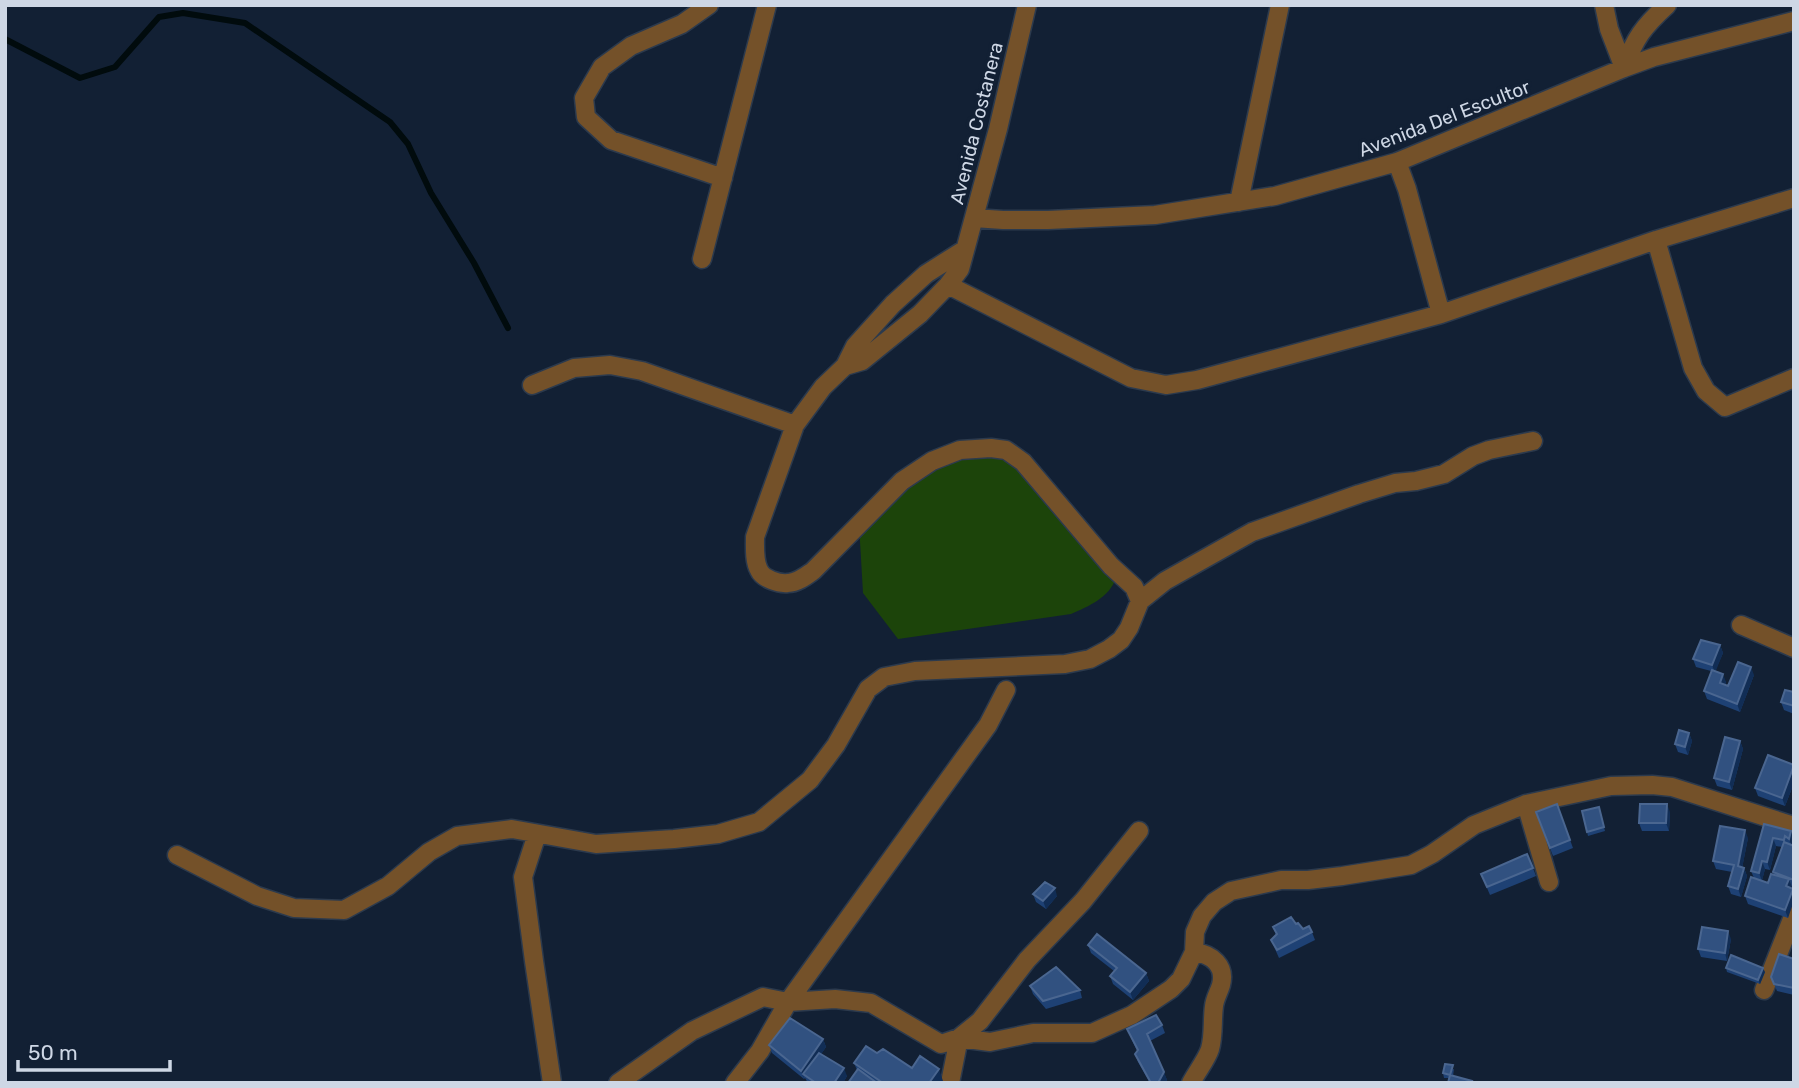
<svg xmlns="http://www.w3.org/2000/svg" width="1799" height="1088" font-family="Rubik,sans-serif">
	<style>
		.green { fill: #1c440a }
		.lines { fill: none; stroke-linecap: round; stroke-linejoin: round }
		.stream { stroke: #010b0d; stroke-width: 6 }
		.minor-casing { stroke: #2c3a4d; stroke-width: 21 }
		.minor { stroke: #745129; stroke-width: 18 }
		.wall { fill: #1e4174; fill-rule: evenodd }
		.shaded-wall { fill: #112d55 }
		.building { fill: #315180; stroke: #4a6690; stroke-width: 2 }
		.labels { text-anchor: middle; stroke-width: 7; stroke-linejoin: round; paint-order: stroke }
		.street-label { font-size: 19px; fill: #ced7e5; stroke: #122034 }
	</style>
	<rect width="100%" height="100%" fill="#122034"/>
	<!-- green -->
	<path class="green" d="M 994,442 L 1116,578 C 1109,598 1089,606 1071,614 L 898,639 L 863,593 L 859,524 L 902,481 Z"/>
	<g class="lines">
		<!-- stream -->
		<path class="stream" d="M 5,39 L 80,78 L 115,67 L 159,17 L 183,13 L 245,23 L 390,122 L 408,144 L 431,193 L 474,263 L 508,328"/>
		<!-- minor casing -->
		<g class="minor-casing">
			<path id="minor" d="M 709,5 L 682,24 L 631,46 L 602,67 L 584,98 L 586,117 L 611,140 L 723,178
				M 1604,5 L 1609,29 L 1624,68
				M 1624,68 C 1635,38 1643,27 1667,5
				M 1397,162 L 1407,189 L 1441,314
				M 1239,202 L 1280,5
				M 974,218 L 1003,220 L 1048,220 L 1155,215 L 1275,196 L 1397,162 L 1624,68 L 1654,57 L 1794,21
				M 1656,240 L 1693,368 L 1706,391 L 1725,407 L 1794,378
				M 964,250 L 926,274 L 893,304 L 855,346 L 845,366 L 823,387 L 795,425 L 755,537 C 755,547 754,561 759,570 C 763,579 779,584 788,583 C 797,583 806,576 813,571 L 902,481 L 932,461 L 960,450 L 991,448 L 1006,450 L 1023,462 L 1111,566 L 1134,587 L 1140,601
				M 702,259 L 767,5
				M 948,285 L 1131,378 L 1166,385 L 1197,380 L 1441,314 L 1656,240 L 1794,198
				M 845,366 L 862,361 L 920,314 L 948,285 L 960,269 L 998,129 L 1027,5
				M 532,385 L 574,368 L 610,365 L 642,371 L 795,425
				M 1741,625 L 1794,648
				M 1526,804 L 1549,882
				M 537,834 L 523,877 L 534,961 L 552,1083
				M 177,855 L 257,896 L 294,908 L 344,910 L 388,886 L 429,852 L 457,836 L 512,829 L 596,844 L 674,839 L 718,834 L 759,822 L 810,780 L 836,745 L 868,689 L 884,677 L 915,671 L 1065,664 L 1090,659 L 1109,649 L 1121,640 L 1129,628 L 1140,601 L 1165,581 L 1252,532 L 1359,494 L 1395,483 L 1416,481 L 1444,474 L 1473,456 L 1489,450 L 1533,441
				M 1194,952 L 1195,932 L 1202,916 L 1214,902 L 1231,891 L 1281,880 L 1308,880 L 1342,876 L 1411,865 L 1432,854 L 1474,825 L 1526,804 L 1611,786 L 1652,785 L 1672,787 L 1794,826
				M 1764,990 L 1794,914
				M 618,1083 L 692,1031 L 763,997 L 788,1002 L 835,999 L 871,1003 L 941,1044 L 959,1038 L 990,1042 L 1033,1033 L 1092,1033 L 1132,1015 L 1171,989 L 1181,979 L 1194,952 C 1212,954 1226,966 1221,985 C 1219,992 1215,998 1214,1006 C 1212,1020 1214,1035 1210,1049 C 1207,1059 1196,1073 1191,1083
				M 735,1083 L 760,1051 L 788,1002 L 988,725 L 1006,690
				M 950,1083 L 959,1038 L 980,1021 L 1027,960 L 1083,901 L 1139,831"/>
		</g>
		<!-- minor -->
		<use href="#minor" class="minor"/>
	</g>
	<!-- wall -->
	<path class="wall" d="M 1720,645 L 1723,653 L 1715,671 L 1726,682 L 1725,685 L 1728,686 L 1754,675 L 1740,712 L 1707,699 L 1704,691 L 1711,671 L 1696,667 L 1693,659 Z
		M 1794,692 L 1794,714 L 1784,710 L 1781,702 Z
		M 1689,733 L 1692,741 L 1688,755 L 1678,752 L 1675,744 Z
		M 1740,741 L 1743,749 L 1732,790 L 1717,786 L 1714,778 Z
		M 1794,765 L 1794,783 L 1785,806 L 1758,796 L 1755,788 Z
		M 1557,804 L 1573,848 L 1553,856 L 1536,812 Z
		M 1600,811 L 1605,831 L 1588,836 L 1587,832 Z
		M 1670,812 L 1669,831 L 1642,831 L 1639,823 Z
		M 1764,824 L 1791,831 L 1794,839 L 1792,845 L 1794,846 L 1794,887 L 1791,886 L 1792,887 L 1788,918 L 1748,904 L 1745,896 L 1754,878 L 1751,871 ZM 1776,846 L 1782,847 L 1773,872 L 1774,875 L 1768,883 L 1762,880 L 1765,869 L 1770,870 Z
		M 1748,838 L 1742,868 L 1744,868 L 1747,876 L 1741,897 L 1731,894 L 1728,886 L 1732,872 L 1716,869 L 1713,861 Z
		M 1533,868 L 1536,876 L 1490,895 L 1481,874 Z
		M 1033,894 L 1057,896 L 1046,909 L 1036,902 Z
		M 1296,924 L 1303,929 L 1312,932 L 1315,940 L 1279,958 L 1271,940 L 1276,935 L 1273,927 Z
		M 1731,939 L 1727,961 L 1701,957 L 1698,949 Z
		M 1088,945 L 1146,973 L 1149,981 L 1133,1000 L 1113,984 L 1110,976 L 1114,971 L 1091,953 Z
		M 1794,959 L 1794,995 L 1777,991 L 1771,977 Z
		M 1726,968 L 1765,972 L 1760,984 L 1727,972 Z
		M 1030,986 L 1080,990 L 1082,998 L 1046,1009 L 1033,994 Z
		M 1162,1025 L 1165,1033 L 1150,1041 L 1167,1080 L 1166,1083 L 1150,1083 L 1138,1062 L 1135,1054 L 1137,1051 L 1127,1029 Z
		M 823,1039 L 826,1047 L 821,1054 L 847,1076 L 843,1083 L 808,1083 L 805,1078 L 804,1079 L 772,1053 L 769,1045 Z
		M 877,1053 L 912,1068 L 943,1081 L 942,1083 L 848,1083 L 857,1070 L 854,1063 Z
		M 1454,1069 L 1453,1076 L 1472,1081 L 1473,1083 L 1448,1083 L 1449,1078 L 1444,1078 L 1443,1073 Z"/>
	<!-- shaded-wall -->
	<path class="shaded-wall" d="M 1720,645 L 1723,653 L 1715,673 L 1712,665 Z
		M 1751,667 L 1754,675 L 1740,712 L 1737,704 Z
		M 1723,674 L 1726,682 L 1723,691 L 1720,683 Z
		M 1689,733 L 1692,741 L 1688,755 L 1685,747 Z
		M 1740,741 L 1743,749 L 1732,790 L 1729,782 Z
		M 1794,768 L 1794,783 L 1785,806 L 1782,798 Z
		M 1667,804 L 1670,812 L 1669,831 L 1666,823 Z
		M 1745,830 L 1748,838 L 1741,874 L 1738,866 Z
		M 1791,831 L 1794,839 L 1792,847 L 1789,839 Z
		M 1773,838 L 1776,846 L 1770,870 L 1767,862 Z
		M 1762,861 L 1765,869 L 1762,881 L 1759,873 Z
		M 1744,868 L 1747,876 L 1741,897 L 1738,889 Z
		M 1789,879 L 1792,887 L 1789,894 L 1786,886 Z
		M 1055,888 L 1057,896 L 1046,909 L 1043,901 Z
		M 1793,889 L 1794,892 L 1794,901 L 1788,918 L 1785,910 Z
		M 1728,931 L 1731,939 L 1727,961 L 1725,953 Z
		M 1763,968 L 1765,972 L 1760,984 L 1758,980 Z
		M 1146,973 L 1149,981 L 1133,1000 L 1130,992 Z
		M 823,1039 L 826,1047 L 806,1076 L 803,1074 L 804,1079 L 801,1071 Z
		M 844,1068 L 847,1076 L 843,1083 L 834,1083 Z
		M 939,1069 L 943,1081 L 942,1083 L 929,1083 Z
		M 1164,1072 L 1167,1080 L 1166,1083 L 1158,1083 Z"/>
	<!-- building -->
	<path class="building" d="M 1701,640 L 1720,645 L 1712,665 L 1693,659 Z
		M 1738,662 L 1751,667 L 1737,704 L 1704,691 L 1712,670 L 1723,674 L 1720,683 L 1728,686 Z
		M 1785,690 L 1794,692 L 1794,706 L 1781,702 Z
		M 1679,730 L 1689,733 L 1685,747 L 1675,744 Z
		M 1725,737 L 1740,741 L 1729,782 L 1714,778 Z
		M 1768,755 L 1794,765 L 1782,798 L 1755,788 Z
		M 1557,804 L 1570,840 L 1550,848 L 1536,812 Z
		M 1640,804 L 1667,804 L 1666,823 L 1639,823 Z
		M 1599,807 L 1604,827 L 1587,832 L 1582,811 Z
		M 1764,824 L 1791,831 L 1789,839 L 1785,836 L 1784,840 L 1773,838 L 1767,862 L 1762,861 L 1759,873 L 1751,871 Z
		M 1720,826 L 1745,830 L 1738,866 L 1744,868 L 1738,889 L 1728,886 L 1734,865 L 1713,861 Z
		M 1784,842 L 1794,846 L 1794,880 L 1773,872 Z
		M 1527,854 L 1533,868 L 1487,887 L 1481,874 Z
		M 1771,874 L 1789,879 L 1786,886 L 1793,889 L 1785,910 L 1745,896 L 1751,877 L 1768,883 Z
		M 1045,882 L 1055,888 L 1043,901 L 1033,894 Z
		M 1291,917 L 1296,924 L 1298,923 L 1303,929 L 1309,926 L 1312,932 L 1277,950 L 1271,940 L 1277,934 L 1273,927 Z
		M 1702,927 L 1728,931 L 1725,953 L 1698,949 Z
		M 1097,934 L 1146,973 L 1130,992 L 1110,976 L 1117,968 L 1088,945 Z
		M 1779,954 L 1794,959 L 1794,988 L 1774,984 L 1771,977 Z
		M 1731,955 L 1763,968 L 1758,980 L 1726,968 Z
		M 1056,967 L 1080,990 L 1043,1001 L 1030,986 Z
		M 1156,1015 L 1162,1025 L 1147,1034 L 1164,1072 L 1158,1083 L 1151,1083 L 1135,1054 L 1138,1050 L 1127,1029 Z
		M 790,1018 L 823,1039 L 801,1071 L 769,1045 Z
		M 866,1046 L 877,1053 L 883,1049 L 912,1068 L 920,1056 L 939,1069 L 929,1083 L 883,1083 L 854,1063 Z
		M 819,1053 L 844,1068 L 834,1083 L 816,1083 L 803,1074 Z
		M 1445,1064 L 1453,1065 L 1450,1075 L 1443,1073 Z
		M 858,1069 L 877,1083 L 848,1083 Z
		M 1450,1075 L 1472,1081 L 1471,1083 L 1448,1083 Z"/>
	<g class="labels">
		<!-- street labels -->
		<g class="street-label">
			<text transform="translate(1444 118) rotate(-21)" y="7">Avenida Del Escultor</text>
			<text transform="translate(976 123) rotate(-76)" y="7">Avenida Costanera</text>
		</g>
	</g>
	<!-- border -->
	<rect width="1799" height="1088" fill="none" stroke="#ced7e5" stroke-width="14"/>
	<!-- scale -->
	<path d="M18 1060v10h152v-10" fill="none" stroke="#ced7e5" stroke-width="3.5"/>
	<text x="28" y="1060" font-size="21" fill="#ced7e5" stroke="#122034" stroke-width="5" paint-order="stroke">50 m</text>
</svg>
